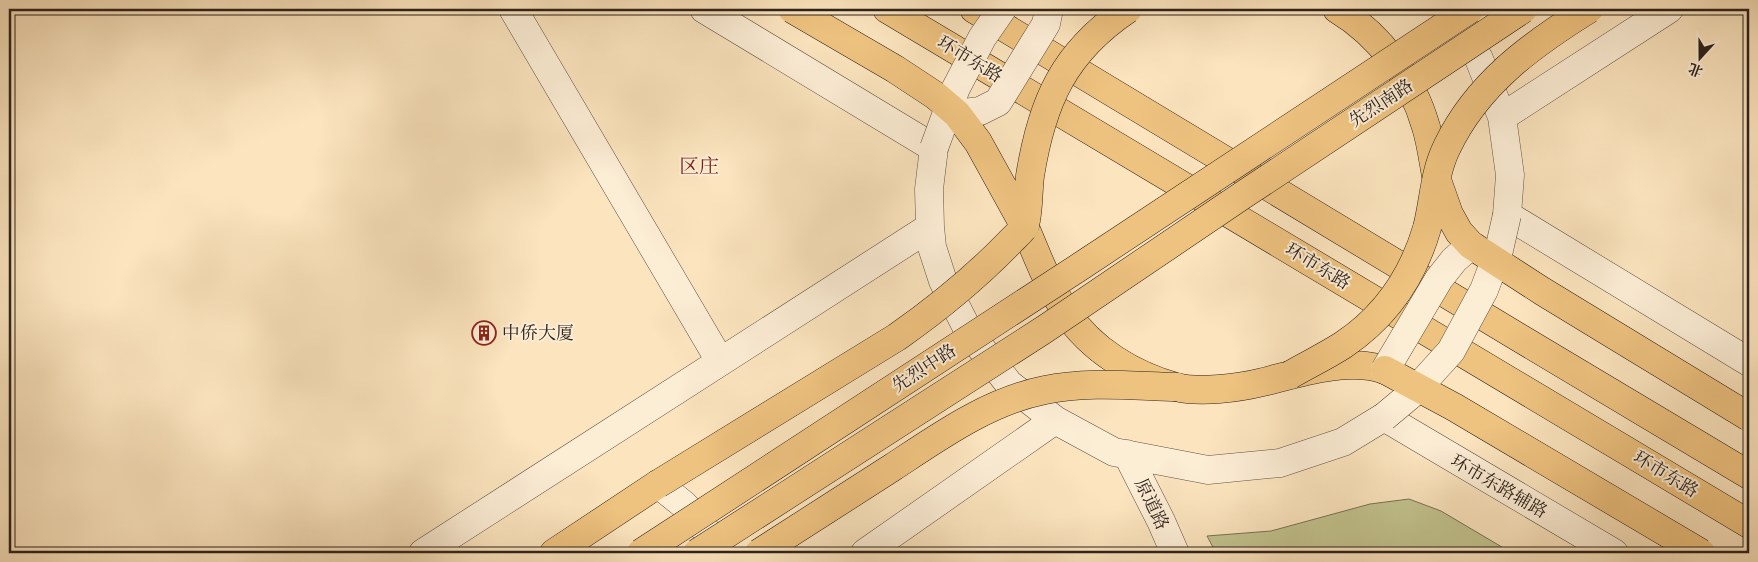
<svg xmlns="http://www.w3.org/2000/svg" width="1758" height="562" font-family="'IM FELL Great Primer','Noto Serif SC',serif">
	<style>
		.green { fill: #c2c38f; stroke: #787256 }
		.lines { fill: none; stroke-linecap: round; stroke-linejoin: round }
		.minor-casing { stroke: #605244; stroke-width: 29 }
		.major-casing { stroke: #2d221c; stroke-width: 29 }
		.highway-casing { stroke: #2d221c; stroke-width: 29 }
		.minor { stroke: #fcedd5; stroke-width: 28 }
		.major { stroke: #eec27f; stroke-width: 28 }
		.highway { stroke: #eec27f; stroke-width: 28 }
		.minor-bridge-casing { stroke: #605244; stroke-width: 29; stroke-linecap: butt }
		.major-bridge-casing { stroke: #2d221c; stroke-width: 29; stroke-linecap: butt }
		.minor-bridge { stroke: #fcedd5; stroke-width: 28 }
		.major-bridge { stroke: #eec27f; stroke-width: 28 }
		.labels { text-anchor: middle; stroke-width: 4; stroke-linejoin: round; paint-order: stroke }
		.street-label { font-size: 18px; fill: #2d221c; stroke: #fcedd5 }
		.poi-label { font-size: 18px; fill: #2d221c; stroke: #fcedd5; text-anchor: start }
		.quarter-label { font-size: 20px; fill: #7a1f14; stroke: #fcedd5 }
	</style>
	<rect width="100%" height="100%" fill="#fbe4be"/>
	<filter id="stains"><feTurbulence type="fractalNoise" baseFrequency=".004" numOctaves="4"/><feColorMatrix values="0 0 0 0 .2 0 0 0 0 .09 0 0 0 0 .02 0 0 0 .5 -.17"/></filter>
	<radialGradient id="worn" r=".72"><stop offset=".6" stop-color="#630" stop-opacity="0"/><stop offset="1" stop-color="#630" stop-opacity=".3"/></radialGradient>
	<!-- green -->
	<path class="green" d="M 1409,499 L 1441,511 L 1512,553 L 1216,553 L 1207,536 L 1271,531 L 1370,504 Z"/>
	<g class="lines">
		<!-- minor casing -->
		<g class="minor-casing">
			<path id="minor" d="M 513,9 L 720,361
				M 704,9 L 934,148 L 929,189 L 930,227 L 932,247 L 943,281 L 970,334 L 1009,384 L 1055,420 L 1114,452 L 1208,470 L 1280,463 L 1343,442 L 1384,417 L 1614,553
				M 1448,9 L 1479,59 L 1502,117 L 1510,175 L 1507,215 L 1749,362
				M 1502,117 L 1669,9
				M 1127,454 L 1161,521 L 1175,553
				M 658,484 L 683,504 L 701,523 L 720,553
				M 423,553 L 930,227
				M 865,553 L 1055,420"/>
		</g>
		<!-- major casing -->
		<g class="major-casing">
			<path id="major" d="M 1337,9 C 1380,35 1412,78 1426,127 C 1431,143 1433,160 1436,176
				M 1025,227 C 1037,256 1048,285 1066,312 C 1091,350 1133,375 1176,387 C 1199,393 1239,388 1263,382 C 1299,373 1349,357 1385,370
				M 554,553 L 658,484"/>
		</g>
		<!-- highway casing -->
		<g class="highway-casing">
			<path id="highway" d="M 887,9 L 1749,524
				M 974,9 L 1518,337 L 1749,475"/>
		</g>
		<!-- minor -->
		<use href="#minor" class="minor"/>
		<!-- major -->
		<use href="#major" class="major"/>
		<!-- highway -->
		<use href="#highway" class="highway"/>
		<!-- minor-bridge casing -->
		<g class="minor-bridge-casing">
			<path id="minor-bridge" d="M 957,114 L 980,111 L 998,102 L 1046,24 L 1049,9
				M 934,148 L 956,88 L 982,38 L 1002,9
				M 1385,370 L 1439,279 L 1454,260 L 1471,245
				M 1384,417 L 1414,392 L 1451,351 L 1484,290 L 1499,250 L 1507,215"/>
		</g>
		<!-- major-bridge casing -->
		<g class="major-bridge-casing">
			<path id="major-bridge" d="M 792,9 L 895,69 L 936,96 L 957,114 L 978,142 L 1025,227
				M 1437,180 L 1449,214 L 1459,232 L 1471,245 L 1542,291 L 1749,417
				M 1385,370 L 1454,407 L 1701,553
				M 1290,375 C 1307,365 1326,356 1343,345 C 1385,317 1413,276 1427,228 C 1434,201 1434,173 1447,147 C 1477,84 1531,45 1589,9
				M 658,484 L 897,337 C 937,309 976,277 1010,242 C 1014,237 1023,231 1025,225 C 1029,210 1028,192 1030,176 C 1042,101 1064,52 1128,9
				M 641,553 L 1084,264 L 1470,9
				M 697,553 L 1045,329 L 1240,197 L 1523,9
				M 759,553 C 804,524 848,496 893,467 C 940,436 989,401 1045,390 C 1088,381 1134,386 1177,387"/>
		</g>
		<!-- minor-bridge -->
		<use href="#minor-bridge" class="minor-bridge"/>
		<!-- major-bridge -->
		<use href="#major-bridge" class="major-bridge"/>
	</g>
	<!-- icons -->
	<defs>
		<g id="building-ring" transform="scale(1.25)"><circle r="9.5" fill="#fcedd5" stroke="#8f2418" stroke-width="1.5"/><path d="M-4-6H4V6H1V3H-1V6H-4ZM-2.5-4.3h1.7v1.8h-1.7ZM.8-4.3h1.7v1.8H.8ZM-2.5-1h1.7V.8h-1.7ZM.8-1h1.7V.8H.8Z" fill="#8f2418"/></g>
	</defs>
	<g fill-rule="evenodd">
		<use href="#building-ring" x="484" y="333"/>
	</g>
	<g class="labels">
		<!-- street labels -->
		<g class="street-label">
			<text transform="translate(970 59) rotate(31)" y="6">环市东路</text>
			<text transform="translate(1381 103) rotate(-33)" y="6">先烈南路</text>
			<text transform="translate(1318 266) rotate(31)" y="6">环市东路</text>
			<text transform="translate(924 368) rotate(-33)" y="6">先烈中路</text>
			<text transform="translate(1666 474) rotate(31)" y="6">环市东路</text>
			<text transform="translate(1499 486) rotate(30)" y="6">环市东路辅路</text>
			<text transform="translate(1152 504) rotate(64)" y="6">原道路</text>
		</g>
		<!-- poi labels -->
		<g class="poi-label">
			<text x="502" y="339">中侨大厦</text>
		</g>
		<!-- quarter labels -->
		<g class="quarter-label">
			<text x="699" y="173">区庄</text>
		</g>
	</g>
	<!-- margin -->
	<rect width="1758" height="562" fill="none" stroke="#fbe4be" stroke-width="30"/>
	<rect x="10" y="10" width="1738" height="542" fill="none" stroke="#2d221c" stroke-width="2.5"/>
	<rect x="15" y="15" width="1728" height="532" fill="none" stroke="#2d221c"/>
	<!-- north arrow -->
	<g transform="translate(1700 58) rotate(201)" stroke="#fcedd5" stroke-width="4" paint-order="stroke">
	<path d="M0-4L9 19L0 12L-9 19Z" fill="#2d221c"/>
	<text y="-8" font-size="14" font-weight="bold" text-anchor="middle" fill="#2d221c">北</text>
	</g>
	<rect width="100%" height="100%" filter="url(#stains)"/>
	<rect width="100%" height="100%" fill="url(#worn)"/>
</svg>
